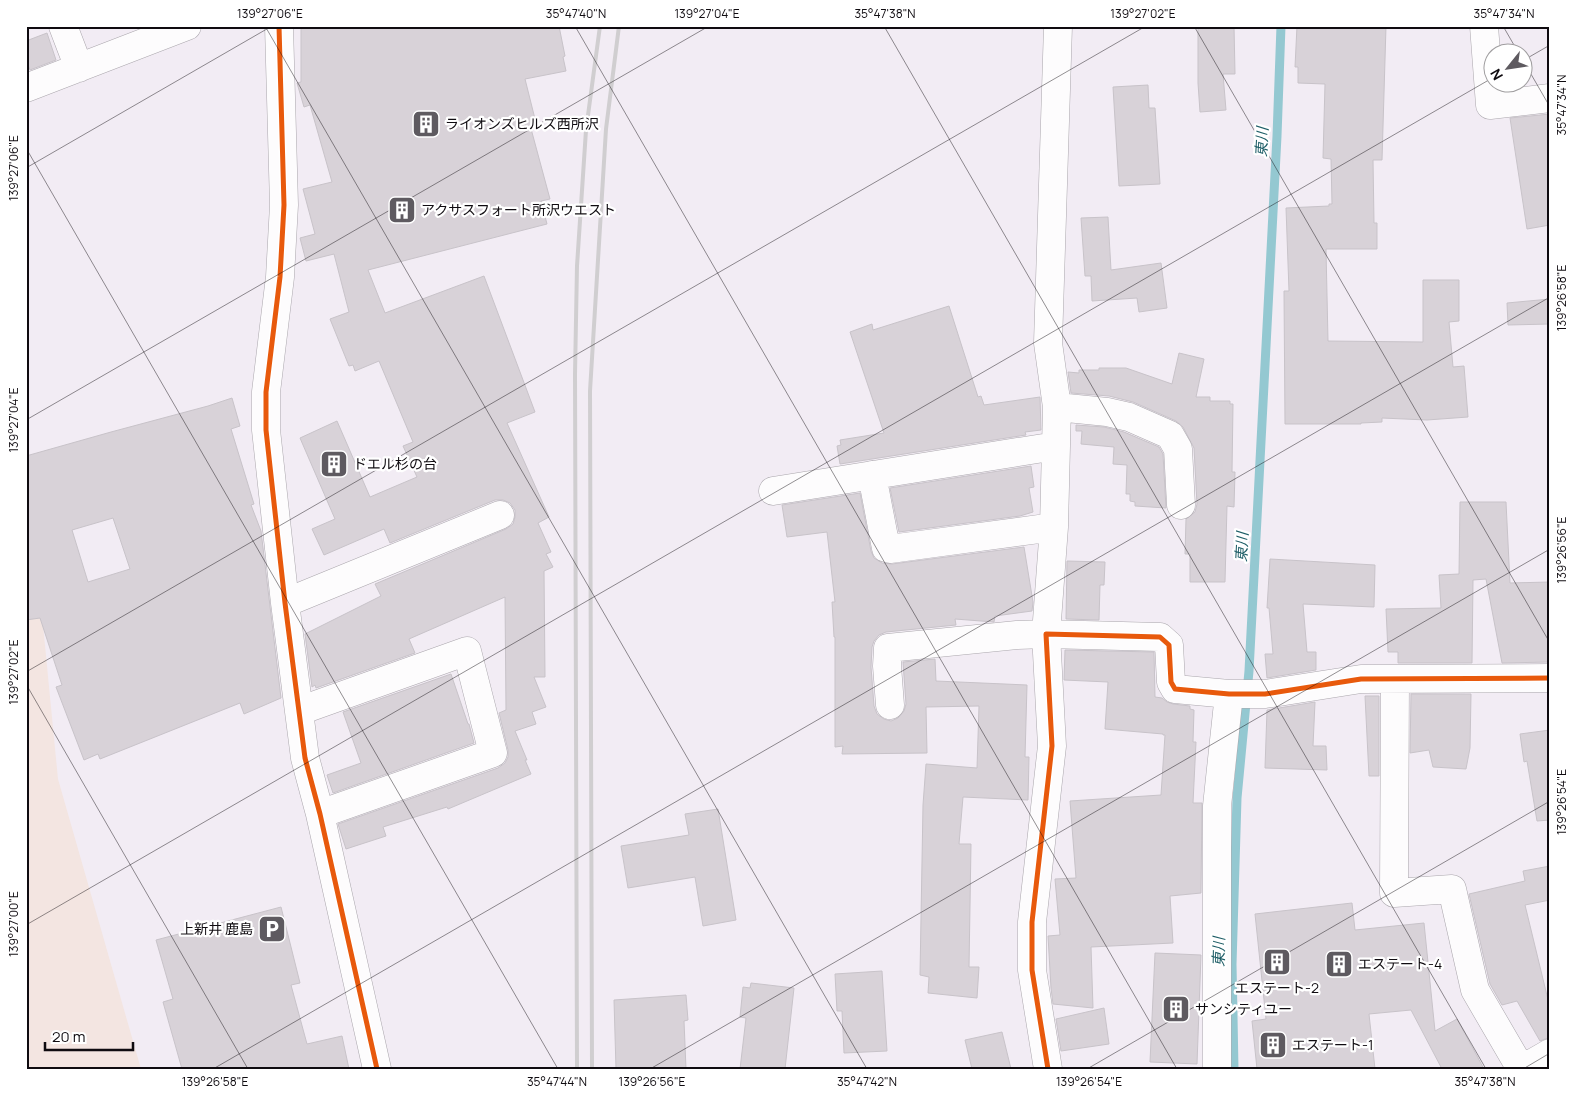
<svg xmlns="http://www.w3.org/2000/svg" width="1576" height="1095" font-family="Manrope,'Noto Sans JP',sans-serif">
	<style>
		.education { fill: #f3e5e1 }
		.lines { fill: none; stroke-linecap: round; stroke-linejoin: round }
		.stream { stroke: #94c8d1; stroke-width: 9 }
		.building { fill: #d8d2d8; stroke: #c8c3c9; fill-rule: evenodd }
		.minor-casing { stroke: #aaa6ac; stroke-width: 29 }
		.minor { stroke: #fdfcfd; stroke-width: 28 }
		.rail { stroke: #d0ced0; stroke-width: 4 }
		.cycleway-casing { stroke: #fff; stroke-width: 8 }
		.cycleway { stroke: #e8590c; stroke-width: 5 }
		.ticks { fill: none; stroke: #0f0b10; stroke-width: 1; stroke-opacity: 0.45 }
		.labels { text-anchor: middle; stroke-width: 4.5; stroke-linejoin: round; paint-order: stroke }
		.poi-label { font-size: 14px; fill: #0f0b10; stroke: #fff; text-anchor: start }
		.water-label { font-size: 15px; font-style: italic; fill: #1d5d66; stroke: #fff }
		.neatline { fill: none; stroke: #0f0b10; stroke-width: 2 }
		.ticks-label { font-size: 12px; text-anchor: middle; fill: #0f0b10 }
	</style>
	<rect width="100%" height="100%" fill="#f2ecf4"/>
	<!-- education -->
	<path class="education" d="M 26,544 L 36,553 L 58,779 L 141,1069 L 26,1069 Z"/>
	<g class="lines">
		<!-- stream -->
		<path class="stream" d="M 1234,1069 L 1232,964 L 1237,798 L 1249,671 L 1277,136 L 1281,26"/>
	</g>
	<!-- building -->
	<path class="building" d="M 301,26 L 559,26 L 565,56 L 563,57 L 566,71 L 525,79 L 536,123 L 530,125 L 550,199 L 541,201 L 547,224 L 368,270 L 385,313 L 484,276 L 535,412 L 507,423 L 549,517 L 538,523 L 551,552 L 546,554 L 553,567 L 544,571 L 545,677 L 534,677 L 546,707 L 532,712 L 536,724 L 515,731 L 527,760 L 525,760 L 531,774 L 448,809 L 447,807 L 383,827 L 386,836 L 346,849 L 338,824 L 498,768 L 505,763 L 508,757 L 508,750 L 499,713 L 506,710 L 505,597 L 409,639 L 415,653 L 316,688 L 315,685 L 312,687 L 305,634 L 381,596 L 375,584 L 506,529 L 513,524 L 515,517 L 515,510 L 510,503 L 503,500 L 495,500 L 390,543 L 384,529 L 324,555 L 312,529 L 335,519 L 300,438 L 337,421 L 370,497 L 417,477 L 403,446 L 413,442 L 379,361 L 355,371 L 353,365 L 349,366 L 330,319 L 349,312 L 334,254 L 306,261 L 300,238 L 315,234 L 303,189 L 332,182 L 310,105 L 304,107 L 297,83 L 301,82 Z
		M 1198,26 L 1234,26 L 1235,74 L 1223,74 L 1226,110 L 1200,112 L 1198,83 Z
		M 1297,26 L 1386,26 L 1382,160 L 1373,160 L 1374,223 L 1377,223 L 1377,249 L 1326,249 L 1328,341 L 1423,342 L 1423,280 L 1459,280 L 1459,321 L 1449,322 L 1453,367 L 1464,366 L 1468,417 L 1427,420 L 1382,418 L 1382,422 L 1361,423 L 1361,424 L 1285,424 L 1284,291 L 1289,291 L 1286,208 L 1329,206 L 1329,204 L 1332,204 L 1331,159 L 1323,158 L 1325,84 L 1298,83 L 1298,67 L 1295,67 Z
		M 47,33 L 56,60 L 30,70 L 26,60 L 26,41 Z
		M 1148,85 L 1149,108 L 1155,108 L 1160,184 L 1119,186 L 1113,87 Z
		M 1550,114 L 1550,225 L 1527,229 L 1510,118 Z
		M 1108,217 L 1111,270 L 1161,263 L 1167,308 L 1139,312 L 1137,298 L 1092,301 L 1091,276 L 1085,276 L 1081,218 Z
		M 1550,299 L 1550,324 L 1508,325 L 1507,303 Z
		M 949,306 L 978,397 L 981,396 L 984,405 L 1040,397 L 1041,430 L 1025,432 L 1026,435 L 840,464 L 837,446 L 841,445 L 840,440 L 884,433 L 850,332 L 872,324 L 873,330 Z
		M 1179,353 L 1204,359 L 1196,397 L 1210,397 L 1210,401 L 1230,401 L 1230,404 L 1233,404 L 1232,472 L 1235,472 L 1234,507 L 1227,506 L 1225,582 L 1190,582 L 1190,554 L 1185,554 L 1186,519 L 1195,512 L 1197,504 L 1194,448 L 1183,427 L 1176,421 L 1133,402 L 1109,396 L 1071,393 L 1068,372 L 1079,373 L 1079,370 L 1099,370 L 1099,368 L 1126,368 L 1172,384 Z
		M 232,398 L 240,426 L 231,429 L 254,504 L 251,505 L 261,531 L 281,698 L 244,714 L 240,703 L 100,759 L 98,754 L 84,760 L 56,687 L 62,685 L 40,618 L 26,620 L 26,456 L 111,432 L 208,406 ZM 113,518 L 130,569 L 88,582 L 72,530 Z
		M 1076,425 L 1104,427 L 1124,432 L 1159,447 L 1163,454 L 1166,508 L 1135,506 L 1135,502 L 1130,501 L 1130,494 L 1126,494 L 1127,465 L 1113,464 L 1114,447 L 1081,444 L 1082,431 L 1076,431 Z
		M 1031,466 L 1034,487 L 1029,488 L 1033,512 L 1020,516 L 899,532 L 890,488 Z
		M 860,493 L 871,551 L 874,558 L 882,563 L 892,564 L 1024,547 L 1033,602 L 1032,611 L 995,616 L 994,622 L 955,619 L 956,625 L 886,632 L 879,635 L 874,641 L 872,647 L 871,667 L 874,706 L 877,714 L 884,719 L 891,721 L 898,718 L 904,711 L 906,704 L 903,662 L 935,659 L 936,681 L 1027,685 L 1025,757 L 1029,757 L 1028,800 L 963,797 L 959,844 L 971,844 L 969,967 L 979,967 L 977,998 L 928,993 L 929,977 L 920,975 L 923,805 L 926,764 L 977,768 L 979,706 L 926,707 L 927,753 L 842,754 L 843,746 L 835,747 L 835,637 L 834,637 L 832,602 L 835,602 L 827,532 L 787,537 L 782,505 Z
		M 1460,502 L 1506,502 L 1510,583 L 1550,582 L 1550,662 L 1502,663 L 1486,579 L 1473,580 L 1472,663 L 1398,663 L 1398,652 L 1388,652 L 1386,609 L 1441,608 L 1439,575 L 1459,574 Z
		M 1270,559 L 1375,565 L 1374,607 L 1303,604 L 1307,652 L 1316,652 L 1316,670 L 1267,678 L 1265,654 L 1273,654 L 1269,608 L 1267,608 Z
		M 1067,561 L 1105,562 L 1104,585 L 1100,585 L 1099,620 L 1066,619 Z
		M 1065,650 L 1154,652 L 1155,697 L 1162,698 L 1167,702 L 1173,704 L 1190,706 L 1190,709 L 1194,710 L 1193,742 L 1196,742 L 1193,803 L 1202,803 L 1201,893 L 1170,896 L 1173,943 L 1091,947 L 1093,1008 L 1053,1004 L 1051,988 L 1048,936 L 1060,935 L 1055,879 L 1076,878 L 1070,801 L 1161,795 L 1165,735 L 1163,735 L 1163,734 L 1105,729 L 1108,682 L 1064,680 Z
		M 451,674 L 468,724 L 469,724 L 474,743 L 333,793 L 327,775 L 361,763 L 343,712 Z
		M 1411,694 L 1471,694 L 1470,748 L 1466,769 L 1433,767 L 1429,750 L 1410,753 Z
		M 1365,696 L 1379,696 L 1379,776 L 1369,776 Z
		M 1315,702 L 1313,746 L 1326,746 L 1327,770 L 1265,768 L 1267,710 Z
		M 1550,730 L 1550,820 L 1537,821 L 1527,761 L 1524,762 L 1520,734 Z
		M 718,809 L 736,920 L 703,926 L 695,877 L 628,888 L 621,846 L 689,835 L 685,814 Z
		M 1550,866 L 1550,900 L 1525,905 L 1550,1008 L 1550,1037 L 1540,1041 L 1517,1001 L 1502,1005 L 1490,984 L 1469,894 L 1525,881 L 1523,871 Z
		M 1352,903 L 1355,930 L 1424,923 L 1435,1031 L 1457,1019 L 1484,1069 L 1442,1069 L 1411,1010 L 1369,1014 L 1375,1069 L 1257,1069 L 1252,1021 L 1266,1019 L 1255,914 Z
		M 281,907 L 300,983 L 291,985 L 307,1044 L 342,1036 L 349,1069 L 182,1069 L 163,1002 L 173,999 L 156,940 Z
		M 1155,953 L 1201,955 L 1197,1064 L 1150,1062 Z
		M 882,971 L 887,1051 L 844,1053 L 842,1011 L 837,1011 L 835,974 Z
		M 751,983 L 794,988 L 785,1069 L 740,1069 L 746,1018 L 740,1017 L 743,987 L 750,988 Z
		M 686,995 L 688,1020 L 684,1021 L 686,1069 L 616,1069 L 614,1000 Z
		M 1104,1008 L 1109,1044 L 1061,1051 L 1056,1019 Z
		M 1002,1032 L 1011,1069 L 972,1069 L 965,1040 Z"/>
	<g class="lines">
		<!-- minor casing -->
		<g class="minor-casing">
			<path id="minor" d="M 63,26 L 79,68
				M 279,26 L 284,205 L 280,277 L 266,392 L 266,430 L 285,603 L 305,758 L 320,814 L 377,1069
				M 1484,26 L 1490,105 L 1550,98
				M 26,88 L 187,26
				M 1057,407 L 1107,412 L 1129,417 L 1170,435 L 1178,449 L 1181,505
				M 1056,446 L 1057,407 L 1048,343 L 1058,26
				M 872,475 L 886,548 L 890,549 L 1054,527
				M 773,491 L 1056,446 L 1054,527 L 1046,634 L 1017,635 L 888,648 L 887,666 L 890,705
				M 285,603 L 500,515
				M 1395,679 L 1394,893 L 1452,889 L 1475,990 L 1521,1069
				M 299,711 L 467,651 L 493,753 L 320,814
				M 1048,1069 L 1032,970 L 1032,922 L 1052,746 L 1046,634 L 1160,637 L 1169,645 L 1171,682 L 1175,689 L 1229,694 L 1265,694 L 1361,679 L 1550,678
				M 1217,1069 L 1217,806 L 1229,694
				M 1522,1069 L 1550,1053"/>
		</g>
		<!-- minor -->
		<use href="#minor" class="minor"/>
		<!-- rail -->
		<path class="rail" d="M 577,1069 L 575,374 L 577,266 L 586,130 L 600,26
			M 592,1069 L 590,391 L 606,129 L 619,26"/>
		<!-- cycleway casing -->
		<g class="cycleway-casing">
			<path id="cycleway" d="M 279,26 L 284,205 L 280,277 L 266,392 L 266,430 L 285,603 L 305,758 L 320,814 L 377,1069
				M 1048,1069 L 1032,970 L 1032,922 L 1052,746 L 1046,634 L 1160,637 L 1169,645 L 1171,682 L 1175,689 L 1229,694 L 1265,694 L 1361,679 L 1550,678"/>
		</g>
		<!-- cycleway -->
		<use href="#cycleway" class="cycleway"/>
	</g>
	<!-- ticks -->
	<path class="ticks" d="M 265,26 L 867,1069M 575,26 L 1177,1069M 884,26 L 1486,1069M 1194,26 L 1550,643M 1503,26 L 1518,52M 1524,60 L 1550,45M 1524,62 L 1550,107M 26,148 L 558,1069M 26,168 L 272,26M 26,420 L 709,26M 26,672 L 1146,26M 26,684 L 248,1069M 26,925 L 1494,77M 213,1069 L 1550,297M 650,1069 L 1550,549M 1087,1069 L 1550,801M 1523,1069 L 1550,1053"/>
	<!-- icons -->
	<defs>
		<g id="building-square" transform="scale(1.4375)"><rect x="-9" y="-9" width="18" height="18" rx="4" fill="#5e5a60" stroke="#fff"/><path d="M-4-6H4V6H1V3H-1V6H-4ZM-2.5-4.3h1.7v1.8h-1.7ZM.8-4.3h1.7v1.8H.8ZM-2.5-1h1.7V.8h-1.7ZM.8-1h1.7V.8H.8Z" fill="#fff"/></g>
		<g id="parking-square" transform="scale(1.4375)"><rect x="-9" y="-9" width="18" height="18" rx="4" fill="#5e5a60" stroke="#fff"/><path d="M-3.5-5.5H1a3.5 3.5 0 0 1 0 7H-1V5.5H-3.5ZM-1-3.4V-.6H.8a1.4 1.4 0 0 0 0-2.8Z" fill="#fff"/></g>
	</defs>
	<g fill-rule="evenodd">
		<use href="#building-square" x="426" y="124"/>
		<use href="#building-square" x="402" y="210"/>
		<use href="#building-square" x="334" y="464"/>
		<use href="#parking-square" x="272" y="929"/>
		<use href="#building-square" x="1277" y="962"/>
		<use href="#building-square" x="1339" y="964"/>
		<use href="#building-square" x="1176" y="1009"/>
		<use href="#building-square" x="1273" y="1045"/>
	</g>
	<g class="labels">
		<!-- poi labels -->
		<g class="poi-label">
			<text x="445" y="129">ライオンズヒルズ西所沢</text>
			<text x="421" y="215">アクサスフォート所沢ウエスト</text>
			<text x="353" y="469">ドエル杉の台</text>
			<text x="253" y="934" text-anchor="end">上新井 鹿島</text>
			<text x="1358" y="969">エステート-4</text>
			<text x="1277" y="993" text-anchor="middle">エステート-2</text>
			<text x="1195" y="1014">サンシティユー</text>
			<text x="1292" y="1050">エステート-1</text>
		</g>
		<!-- water labels -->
		<g class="water-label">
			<text transform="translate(1262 142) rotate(-87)" y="5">東川</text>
			<text transform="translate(1242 547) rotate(-87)" y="5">東川</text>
			<text transform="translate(1219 952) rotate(-89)" y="5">東川</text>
		</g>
	</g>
	<!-- border -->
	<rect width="1576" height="1095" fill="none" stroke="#ffffff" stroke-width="55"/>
	<!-- north arrow -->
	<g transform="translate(1508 68) rotate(240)"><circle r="24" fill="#ffffff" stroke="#9f9d9f"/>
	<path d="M0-4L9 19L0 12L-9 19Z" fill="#5e5a60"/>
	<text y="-8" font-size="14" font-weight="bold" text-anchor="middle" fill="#0f0b10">N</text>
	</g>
	<!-- scale -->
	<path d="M45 1042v8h88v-8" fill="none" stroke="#0f0b10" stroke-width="2.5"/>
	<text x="52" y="1042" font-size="15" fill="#0f0b10" stroke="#ffffff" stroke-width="4" paint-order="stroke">20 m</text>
	<rect x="28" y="28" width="1520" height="1040" class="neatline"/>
	<g class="ticks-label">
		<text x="270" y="18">139°27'06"E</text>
		<text x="576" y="18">35°47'40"N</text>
		<text x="707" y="18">139°27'04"E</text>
		<text x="885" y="18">35°47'38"N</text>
		<text x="1143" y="18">139°27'02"E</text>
		<text x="1504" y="18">35°47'34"N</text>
		<text transform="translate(1562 105) rotate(-90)" y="4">35°47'34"N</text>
		<text transform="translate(14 168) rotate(-90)" y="4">139°27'06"E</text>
		<text transform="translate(1562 298) rotate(-90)" y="4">139°26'58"E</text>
		<text transform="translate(14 420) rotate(-90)" y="4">139°27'04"E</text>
		<text transform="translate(1562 550) rotate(-90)" y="4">139°26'56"E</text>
		<text transform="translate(14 672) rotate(-90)" y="4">139°27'02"E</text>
		<text transform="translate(1562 802) rotate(-90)" y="4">139°26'54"E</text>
		<text transform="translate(14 924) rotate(-90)" y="4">139°27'00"E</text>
		<text x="215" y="1086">139°26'58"E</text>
		<text x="557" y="1086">35°47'44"N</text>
		<text x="652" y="1086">139°26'56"E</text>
		<text x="867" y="1086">35°47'42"N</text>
		<text x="1089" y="1086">139°26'54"E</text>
		<text x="1485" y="1086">35°47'38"N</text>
	</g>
</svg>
